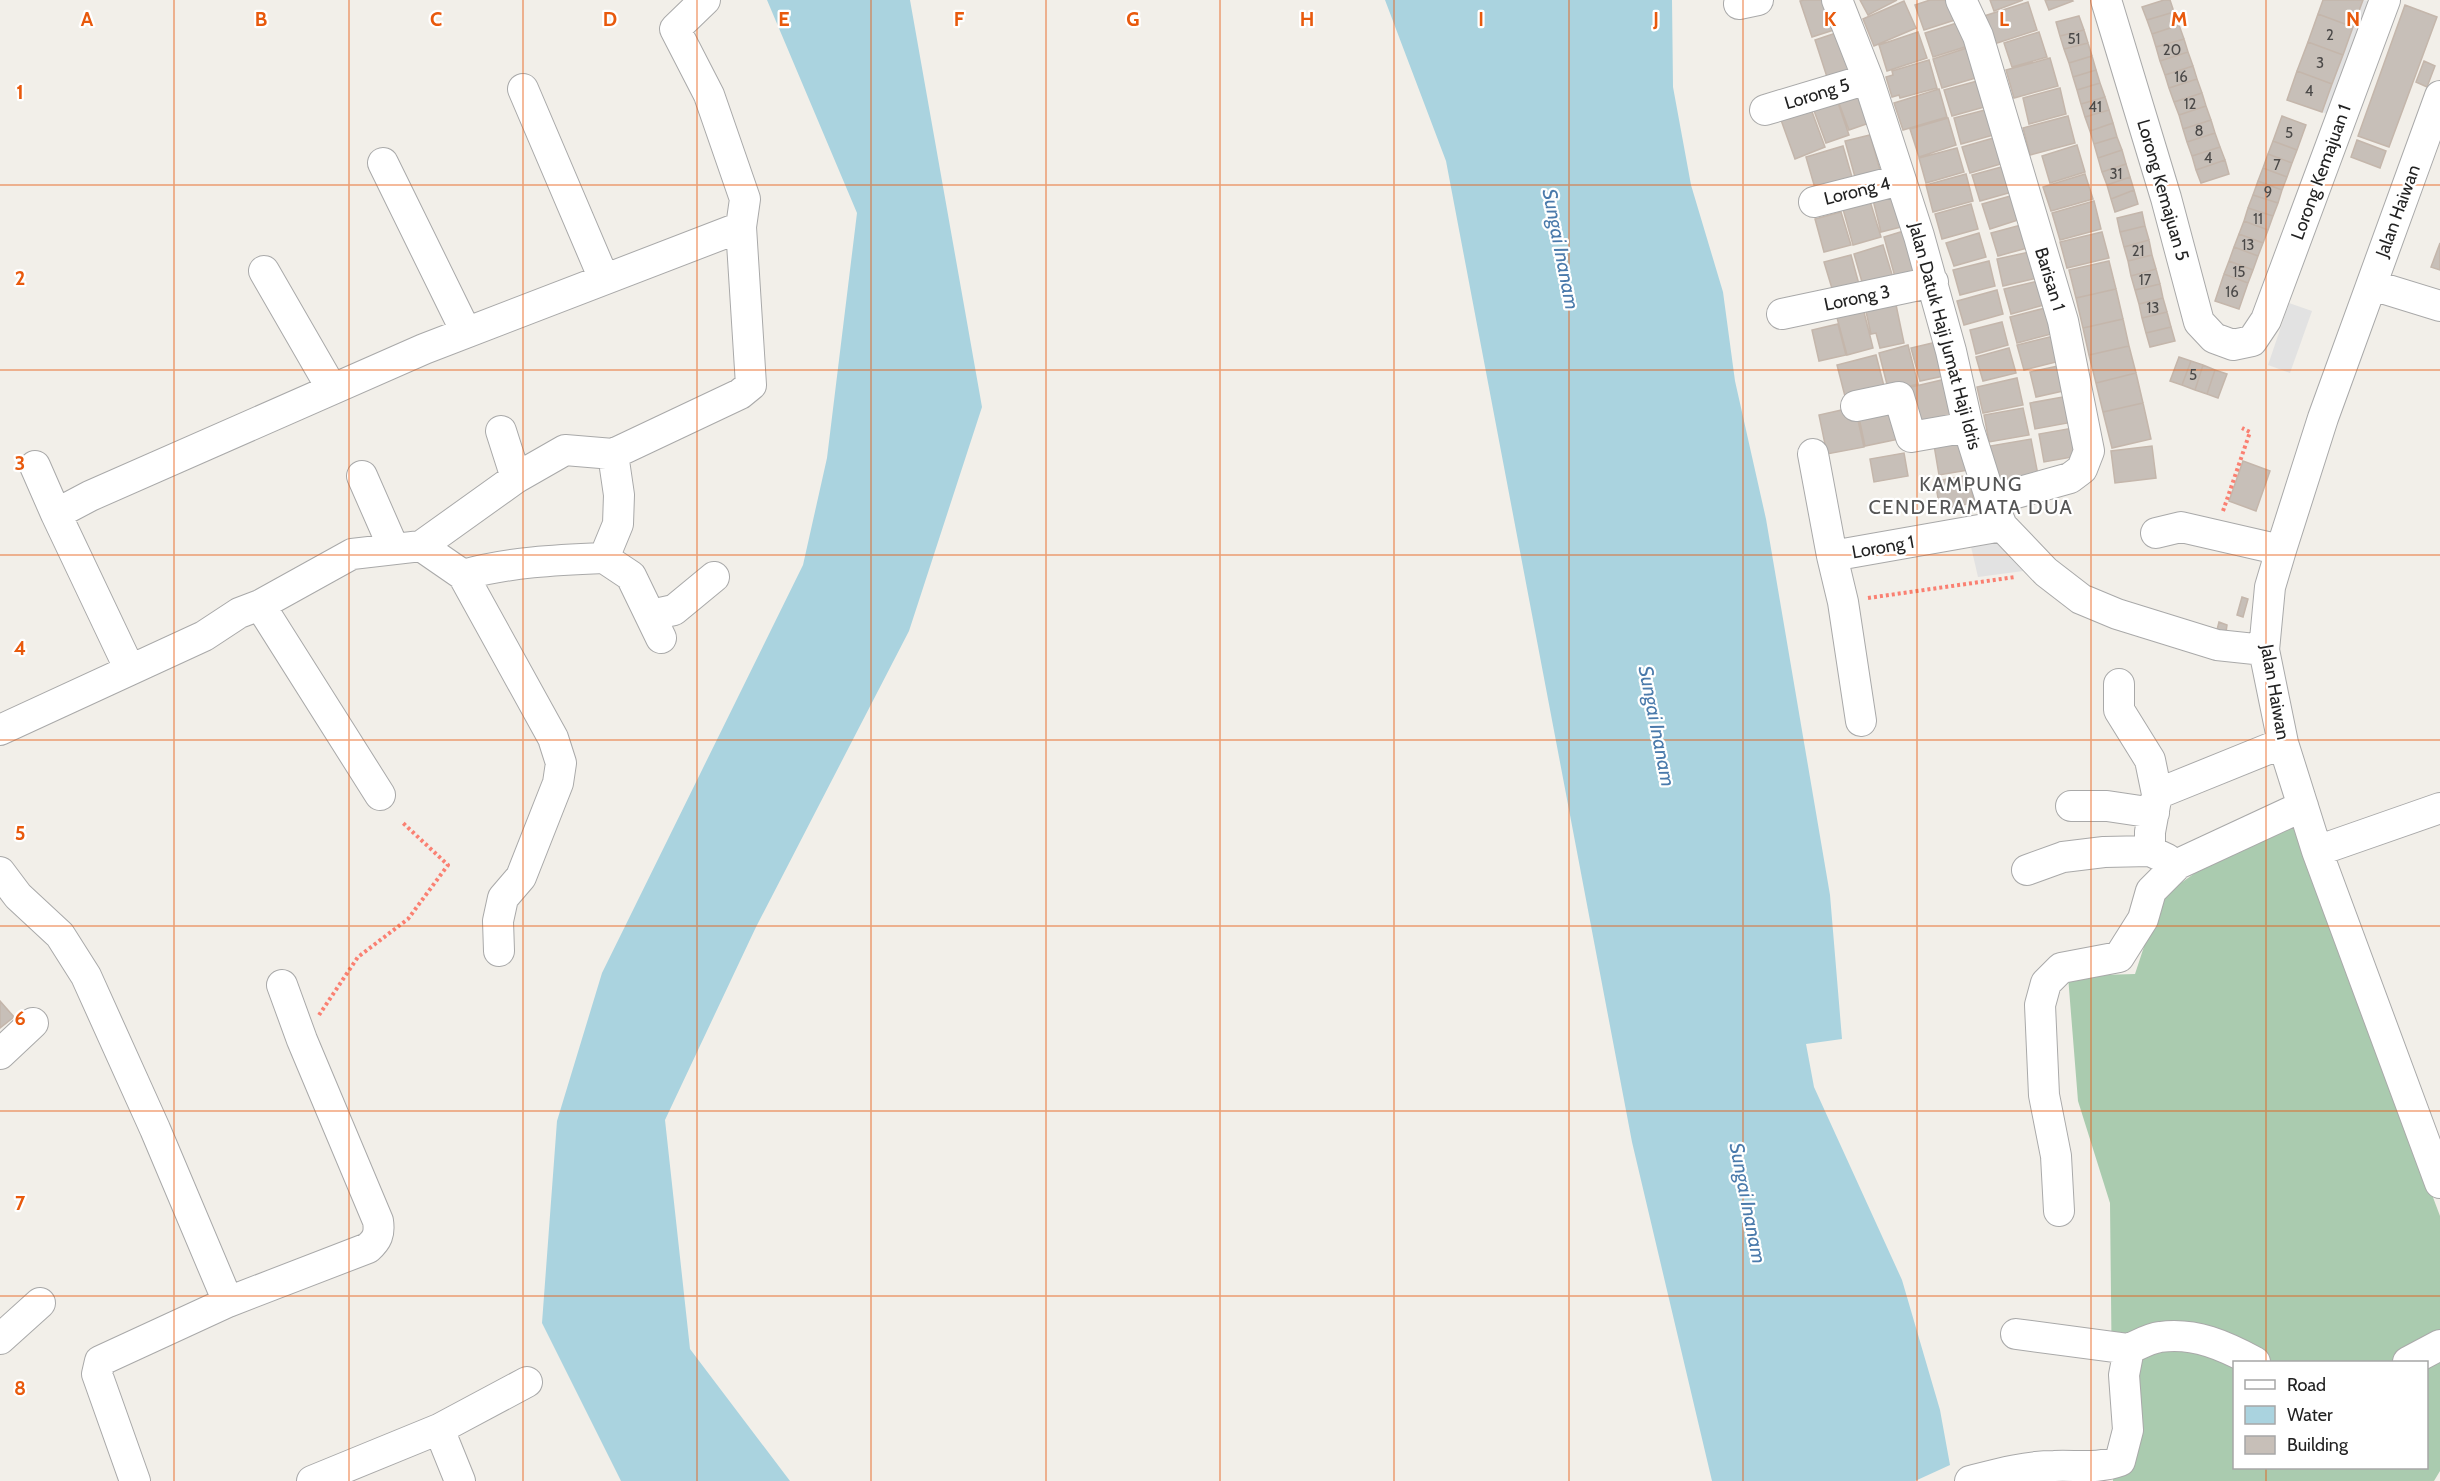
<svg xmlns="http://www.w3.org/2000/svg" width="2440" height="1481" font-family="Cabin,sans-serif">
	<style>
		.cemetery { fill: #aacbaf; fill-rule: evenodd }
		.parking { fill: #e2e2e2 }
		.water { fill: #aad3df }
		.building { fill: #c7bfb8; stroke: #c4b6ab; stroke-width: 1.5 }
		.lines { fill: none; stroke-linecap: round; stroke-linejoin: round }
		.minor-casing { stroke: #a9a9a9; stroke-width: 32 }
		.path { stroke: #fa8072; stroke-width: 4; stroke-dasharray: 3 3; stroke-linecap: butt }
		.minor { stroke: #fff; stroke-width: 30 }
		.grid { fill: none; stroke: #e8590c; stroke-width: 1.5; stroke-opacity: 0.55 }
		.labels { text-anchor: middle; stroke-width: 4.5; stroke-linejoin: round; paint-order: stroke }
		.number-label { font-size: 15px; fill: #4b4948 }
		.street-label { font-size: 18px; fill: #222; stroke: #fff }
		.water-label { font-size: 20px; font-style: italic; fill: #4a7aab; stroke: #fff }
		.neighbourhood-label { font-size: 20px; letter-spacing: 1.5px; fill: #555; stroke: #fff }
		.grid-label { font-size: 20px; text-anchor: middle; font-weight: bold; fill: #e8590c; stroke: #fff; stroke-width: 4.5; stroke-linejoin: round; paint-order: stroke }
	</style>
	<rect width="100%" height="100%" fill="#f2efe9"/>
	<!-- cemetery -->
	<path class="cemetery" d="M 2302,811 L 2343,957 L 2440,1216 L 2440,1471 L 2434,1481 L 2113,1481 L 2110,1203 L 2078,1101 L 2068,976 L 2135,974 L 2160,898 L 2195,873 L 2278,831 ZM 2234,1362 L 2426,1362 L 2426,1468 L 2234,1468 Z"/>
	<!-- parking -->
	<path class="parking" d="M 2363,0 L 2375,2 L 2333,116 L 2322,112 Z
		M 2289,303 L 2312,311 L 2290,373 L 2268,365 Z
		M 1998,533 L 2031,570 L 1978,577 L 1969,538 Z"/>
	<!-- water -->
	<path class="water" d="M 767,0 L 910,0 L 982,407 L 909,631 L 756,927 L 665,1120 L 690,1349 L 790,1481 L 621,1481 L 542,1323 L 557,1121 L 602,973 L 803,565 L 827,458 L 857,213 Z
		M 1385,0 L 1672,0 L 1673,87 L 1691,185 L 1723,292 L 1735,381 L 1766,519 L 1830,895 L 1842,1039 L 1806,1044 L 1814,1087 L 1902,1280 L 1940,1410 L 1950,1465 L 1915,1481 L 1712,1481 L 1632,1142 L 1446,161 Z"/>
	<!-- building -->
	<path class="building" d="M 1804,0 L 1828,0 L 1837,29 L 1812,37 L 1800,1 Z
		M 1860,0 L 1897,0 L 1868,15 Z
		M 1930,0 L 1951,0 L 1958,19 L 1924,30 L 1915,5 Z
		M 1990,0 L 2023,0 L 1994,11 Z
		M 2045,0 L 2072,0 L 2073,1 L 2049,10 Z
		M 2164,0 L 2170,0 L 2174,12 L 2147,20 L 2142,7 Z
		M 2323,0 L 2363,0 L 2353,27 L 2318,14 Z
		M 1904,1 L 1916,28 L 1874,46 L 1863,19 Z
		M 2028,2 L 2037,30 L 1994,44 L 1984,16 Z
		M 2405,5 L 2437,17 L 2389,147 L 2358,136 Z
		M 2174,12 L 2179,25 L 2152,34 L 2147,20 Z
		M 2318,14 L 2353,27 L 2343,55 L 2308,42 Z
		M 2079,16 L 2084,30 L 2060,36 L 2056,22 Z
		M 1960,22 L 1968,46 L 1933,57 L 1925,33 Z
		M 2179,25 L 2184,39 L 2156,47 L 2152,34 Z
		M 2084,30 L 2088,43 L 2064,49 L 2060,36 Z
		M 1839,32 L 1852,72 L 1828,80 L 1815,40 Z
		M 1918,32 L 1927,58 L 1887,71 L 1879,45 Z
		M 2039,32 L 2047,57 L 2012,67 L 2004,43 Z
		M 2184,39 L 2188,52 L 2160,61 L 2156,47 Z
		M 2308,42 L 2343,55 L 2332,84 L 2297,71 Z
		M 2088,43 L 2092,56 L 2069,63 L 2064,49 Z
		M 1970,47 L 1979,77 L 1942,88 L 1933,59 Z
		M 2188,52 L 2193,66 L 2165,75 L 2160,61 Z
		M 2092,56 L 2096,70 L 2073,77 L 2069,63 Z
		M 2050,58 L 2058,86 L 2014,98 L 2006,70 Z
		M 1929,60 L 1937,88 L 1900,98 L 1899,95 L 1892,97 L 1886,77 L 1893,75 L 1892,71 Z
		M 2424,61 L 2435,66 L 2427,87 L 2416,82 Z
		M 2193,66 L 2197,79 L 2169,88 L 2165,75 Z
		M 2096,70 L 2100,83 L 2077,90 L 2073,77 Z
		M 2297,71 L 2332,84 L 2322,112 L 2287,100 Z
		M 2197,79 L 2202,93 L 2174,102 L 2169,88 Z
		M 1981,80 L 1988,106 L 1952,116 L 1944,90 Z
		M 2100,83 L 2105,97 L 2081,104 L 2077,90 Z
		M 2060,88 L 2066,114 L 2029,124 L 2023,98 Z
		M 1939,89 L 1947,117 L 1903,130 L 1894,103 Z
		M 1860,90 L 1872,122 L 1849,130 L 1837,98 Z
		M 2202,93 L 2206,106 L 2179,115 L 2174,102 Z
		M 2105,97 L 2109,110 L 2085,117 L 2081,104 Z
		M 1837,100 L 1849,135 L 1826,143 L 1813,108 Z
		M 2206,106 L 2211,120 L 2183,129 L 2179,115 Z
		M 1811,109 L 1825,147 L 1795,159 L 1781,120 Z
		M 1989,109 L 1997,134 L 1961,144 L 1954,118 Z
		M 2109,110 L 2113,123 L 2090,131 L 2085,117 Z
		M 2068,116 L 2075,143 L 2030,155 L 2023,128 Z
		M 2282,116 L 2306,125 L 2297,150 L 2273,141 Z
		M 1948,118 L 1956,145 L 1919,157 L 1910,129 Z
		M 2211,120 L 2215,133 L 2187,142 L 2183,129 Z
		M 2113,123 L 2117,137 L 2094,144 L 2090,131 Z
		M 2215,133 L 2220,147 L 2192,156 L 2187,142 Z
		M 1870,135 L 1880,170 L 1855,177 L 1845,141 Z
		M 1997,137 L 2004,163 L 1970,173 L 1962,147 Z
		M 2117,137 L 2122,150 L 2098,158 L 2094,144 Z
		M 2357,140 L 2386,151 L 2380,168 L 2351,157 Z
		M 2273,141 L 2297,150 L 2292,163 L 2268,154 Z
		M 2077,145 L 2085,172 L 2050,183 L 2042,156 Z
		M 1843,146 L 1854,184 L 1817,195 L 1806,157 Z
		M 2220,147 L 2225,160 L 2196,170 L 2192,156 Z
		M 1957,148 L 1964,172 L 1926,183 L 1919,158 Z
		M 2122,150 L 2126,164 L 2102,172 L 2098,158 Z
		M 2268,154 L 2292,163 L 2287,177 L 2263,168 Z
		M 2225,160 L 2229,174 L 2201,183 L 2196,170 Z
		M 2126,164 L 2130,177 L 2107,185 L 2102,172 Z
		M 2005,166 L 2012,192 L 1980,201 L 1972,175 Z
		M 2263,168 L 2287,177 L 2282,190 L 2258,181 Z
		M 1966,174 L 1973,201 L 1933,212 L 1926,185 Z
		M 2085,174 L 2093,199 L 2051,211 L 2043,187 Z
		M 2130,177 L 2134,190 L 2111,199 L 2107,185 Z
		M 2258,181 L 2282,190 L 2278,203 L 2253,195 Z
		M 2134,190 L 2138,204 L 2115,212 L 2111,199 Z
		M 1896,193 L 1905,226 L 1881,232 L 1873,200 Z
		M 2014,195 L 2021,219 L 1990,229 L 1982,204 Z
		M 2253,195 L 2278,203 L 2273,216 L 2248,208 Z
		M 1870,201 L 1881,237 L 1853,245 L 1843,209 Z
		M 2094,201 L 2101,229 L 2060,240 L 2052,213 Z
		M 1971,204 L 1978,229 L 1942,239 L 1935,214 Z
		M 2248,208 L 2273,216 L 2268,230 L 2244,221 Z
		M 1841,212 L 1851,245 L 1824,252 L 1815,219 Z
		M 2142,212 L 2145,226 L 2120,232 L 2117,218 Z
		M 2244,221 L 2268,230 L 2263,243 L 2239,234 Z
		M 2025,224 L 2031,247 L 1998,256 L 1991,233 Z
		M 2145,226 L 2149,240 L 2124,247 L 2120,232 Z
		M 1907,230 L 1918,271 L 1895,277 L 1884,237 Z
		M 2102,232 L 2109,258 L 2067,268 L 2060,242 Z
		M 1979,233 L 1986,257 L 1954,266 L 1946,243 Z
		M 2239,234 L 2263,243 L 2258,256 L 2234,247 Z
		M 2149,240 L 2152,255 L 2128,261 L 2124,247 Z
		M 2440,243 L 2440,270 L 2431,267 Z
		M 1883,245 L 1894,281 L 1864,289 L 1854,254 Z
		M 2234,247 L 2258,256 L 2253,270 L 2229,261 Z
		M 2034,251 L 2041,277 L 2003,286 L 1997,259 Z
		M 1851,255 L 1860,288 L 1834,295 L 1824,262 Z
		M 2152,255 L 2156,269 L 2131,276 L 2128,261 Z
		M 1989,261 L 1995,286 L 1960,295 L 1953,270 Z
		M 2109,261 L 2116,289 L 2076,298 L 2069,270 Z
		M 2229,261 L 2253,270 L 2248,283 L 2224,274 Z
		M 2156,269 L 2160,284 L 2135,290 L 2131,276 Z
		M 2224,274 L 2248,283 L 2239,309 L 2215,301 Z
		M 2038,281 L 2044,305 L 2011,314 L 2004,289 Z
		M 2160,284 L 2163,298 L 2139,304 L 2135,290 Z
		M 2116,289 L 2123,319 L 2083,328 L 2076,298 Z
		M 1997,290 L 2003,314 L 1964,325 L 1957,301 Z
		M 2163,298 L 2167,312 L 2142,318 L 2139,304 Z
		M 1895,300 L 1904,343 L 1880,348 L 1876,333 L 1871,334 L 1865,307 Z
		M 2053,306 L 2059,332 L 2017,343 L 2010,317 Z
		M 1863,308 L 1873,348 L 1847,355 L 1836,314 Z
		M 2167,312 L 2171,327 L 2146,333 L 2142,318 Z
		M 2123,319 L 2129,346 L 2089,355 L 2083,328 Z
		M 2002,322 L 2008,345 L 1976,354 L 1970,330 Z
		M 1838,324 L 1846,355 L 1819,361 L 1812,330 Z
		M 2171,327 L 2175,341 L 2150,347 L 2146,333 Z
		M 2054,336 L 2060,361 L 2024,370 L 2017,345 Z
		M 1941,341 L 1949,375 L 1920,381 L 1911,348 Z
		M 1908,345 L 1918,384 L 1906,387 L 1890,396 L 1879,353 Z
		M 2129,346 L 2136,373 L 2096,383 L 2089,355 Z
		M 2009,348 L 2016,373 L 1983,381 L 1976,357 Z
		M 1876,355 L 1886,394 L 1847,404 L 1837,365 Z
		M 2179,357 L 2191,361 L 2182,385 L 2170,381 Z
		M 2191,361 L 2203,365 L 2195,390 L 2182,385 Z
		M 2063,365 L 2068,390 L 2036,397 L 2030,372 Z
		M 2203,365 L 2215,370 L 2207,394 L 2195,390 Z
		M 2215,370 L 2227,374 L 2218,398 L 2207,394 Z
		M 2136,373 L 2143,403 L 2103,412 L 2096,383 Z
		M 2017,378 L 2023,405 L 1983,413 L 1977,387 Z
		M 1946,379 L 1955,420 L 1916,429 L 1907,388 Z
		M 2068,396 L 2073,422 L 2035,429 L 2030,403 Z
		M 2143,403 L 2151,439 L 2112,448 L 2103,412 Z
		M 1897,405 L 1904,438 L 1865,446 L 1858,413 Z
		M 1855,407 L 1864,447 L 1827,454 L 1819,415 Z
		M 2023,408 L 2029,435 L 1989,442 L 1984,415 Z
		M 2073,428 L 2078,456 L 2044,462 L 2039,434 Z
		M 2031,439 L 2038,475 L 2004,482 L 1996,479 L 1990,446 Z
		M 1963,440 L 1969,470 L 1939,475 L 1934,445 Z
		M 2152,446 L 2156,478 L 2115,483 L 2111,451 Z
		M 1904,453 L 1908,476 L 1874,482 L 1870,459 Z
		M 2243,461 L 2270,471 L 2256,511 L 2229,501 Z
		M 1969,475 L 1974,503 L 1940,509 L 1935,481 Z
		M 2242,597 L 2248,599 L 2243,617 L 2237,615 Z
		M 2219,622 L 2227,625 L 2226,632 L 2217,630 Z
		M 0,1001 L 14,1017 L 0,1028 Z"/>
	<g class="lines">
		<!-- minor casing -->
		<g class="minor-casing">
			<path id="minor" d="M 705,0 L 675,29 L 709,95 L 745,199 L 741,227
				M 1837,0 L 1868,79 L 1919,236 L 1951,351 L 1968,427 L 1991,500 L 2002,526 L 2046,572 L 2081,599 L 2117,614 L 2217,645 L 2264,650
				M 1961,0 L 1978,36 L 2063,321 L 2089,451 L 2082,469 L 2070,478 L 1991,500
				M 2106,0 L 2166,198 L 2199,322 L 2214,338 L 2233,345 L 2252,341 L 2266,320 L 2385,0
				M 1739,4 L 1758,0
				M 523,89 L 604,279
				M 2440,96 L 2323,418 L 2281,550 L 2270,587 L 2264,650 L 2283,743 L 2317,851 L 2440,1183
				M 1765,110 L 1868,79
				M 383,163 L 466,332
				M 1814,202 L 1900,180
				M 264,271 L 332,389
				M 2372,285 L 2440,306
				M 1782,314 L 1933,282
				M 1856,406 L 1899,397 L 1911,437 L 1968,427
				M 501,431 L 516,478
				M 1813,454 L 1832,556 L 2002,526
				M 35,466 L 56,514
				M 362,476 L 394,549
				M 2156,533 L 2181,527 L 2281,550
				M 421,546 L 516,478 L 565,450 L 613,454 L 619,495 L 618,524 L 604,558 C 556,560 509,562 463,575
				M 1832,556 L 1843,602 L 1861,721
				M 604,558 L 631,576 L 661,638
				M 260,605 L 380,795
				M 651,615 L 674,610 L 714,577
				M 130,670 L 56,514 L 90,496 L 424,349 L 741,227 L 751,385 L 740,394 L 613,454
				M 2119,684 L 2119,710 L 2150,760 L 2157,794 L 2150,832 L 2150,851
				M 0,730 L 204,636 L 239,613 L 260,605 L 352,554 L 421,546 L 463,575 L 553,738 L 561,763 L 558,783 L 521,877 L 503,898 L 498,921 L 499,951
				M 2157,794 L 2283,743
				M 2071,806 L 2107,806 L 2154,813
				M 2317,851 L 2440,808
				M 2027,870 L 2063,857 L 2104,852 L 2150,851 L 2167,859
				M 0,872 L 18,896 L 60,935 L 86,976 L 155,1129 L 228,1302
				M 0,1054 L 33,1023
				M 2059,1211 L 2056,1156 L 2044,1095 L 2040,1005 L 2046,983 L 2061,968 L 2119,957 L 2143,919 L 2151,891 L 2178,864 L 2303,806
				M 2016,1334 L 2129,1349
				M 0,1339 L 40,1303
				M 2408,1362 L 2440,1345
				M 439,1429 L 460,1481
				M 135,1481 L 97,1374 L 100,1361 L 228,1302 L 368,1248 C 377,1240 380,1234 378,1221 L 302,1040 L 282,985
				M 312,1481 L 439,1429 L 527,1382
				M 1970,1481 C 1997,1474 2026,1466 2054,1466 C 2077,1465 2098,1469 2120,1461 L 2128,1430 L 2124,1375 L 2129,1349 C 2138,1345 2150,1338 2160,1337 C 2195,1332 2225,1346 2255,1362"/>
		</g>
		<!-- path -->
		<path class="path" d="M 2223,511 L 2250,432 L 2242,428
			M 1868,598 L 2015,577
			M 319,1015 L 358,957 L 408,919 L 448,865 L 403,823"/>
		<!-- minor -->
		<use href="#minor" class="minor"/>
	</g>
	<!-- grid -->
	<path class="grid" d="M 174,0 L 174,1481M 349,0 L 349,1481M 523,0 L 523,1481M 697,0 L 697,1481M 871,0 L 871,1481M 1046,0 L 1046,1481M 1220,0 L 1220,1481M 1394,0 L 1394,1481M 1569,0 L 1569,1481M 1743,0 L 1743,1481M 1917,0 L 1917,1481M 2091,0 L 2091,1481M 2266,0 L 2266,1362M 0,185 L 2440,185M 0,370 L 2440,370M 0,555 L 2440,555M 0,740 L 2440,740M 0,926 L 2440,926M 0,1111 L 2440,1111M 0,1296 L 2440,1296M 2266,1468 L 2266,1481"/>
	<g class="labels">
		<!-- number labels -->
		<g class="number-label">
			<text x="2330" y="40">2</text>
			<text x="2074" y="44">51</text>
			<text x="2172" y="55">20</text>
			<text x="2320" y="68">3</text>
			<text x="2181" y="82">16</text>
			<text x="2309" y="96">4</text>
			<text x="2190" y="109">12</text>
			<text x="2095" y="112">41</text>
			<text x="2199" y="136">8</text>
			<text x="2289" y="138">5</text>
			<text x="2208" y="163">4</text>
			<text x="2277" y="170">7</text>
			<text x="2116" y="179">31</text>
			<text x="2268" y="197">9</text>
			<text x="2258" y="224">11</text>
			<text x="2248" y="250">13</text>
			<text x="2138" y="256">21</text>
			<text x="2239" y="277">15</text>
			<text x="2145" y="285">17</text>
			<text x="2232" y="297">16</text>
			<text x="2153" y="313">13</text>
			<text x="2193" y="380">5</text>
		</g>
		<!-- street labels -->
		<g class="street-label">
			<text transform="translate(1817 94) rotate(-17)" y="6">Lorong 5</text>
			<text transform="translate(2321 172) rotate(-70)" y="6">Lorong Kemajuan 1</text>
			<text transform="translate(2163 190) rotate(74)" y="6">Lorong Kemajuan 5</text>
			<text transform="translate(1857 191) rotate(-14)" y="6">Lorong 4</text>
			<text transform="translate(2398 211) rotate(-70)" y="6">Jalan Haiwan</text>
			<text transform="translate(2050 279) rotate(73)" y="6">Barisan 1</text>
			<text transform="translate(1857 298) rotate(-12)" y="6">Lorong 3</text>
			<text transform="translate(1945 336) rotate(75)" y="6">Jalan Datuk Haji Jumat Haji Idris</text>
			<text transform="translate(1883 547) rotate(-10)" y="6">Lorong 1</text>
			<text transform="translate(2275 692) rotate(80)" y="6">Jalan Haiwan</text>
		</g>
		<!-- water labels -->
		<g class="water-label">
			<text transform="translate(1561 249) rotate(79)" y="7">Sungai Inanam</text>
			<text transform="translate(1657 726) rotate(79)" y="7">Sungai Inanam</text>
			<text transform="translate(1748 1203) rotate(79)" y="7">Sungai Inanam</text>
		</g>
		<!-- neighbourhood labels -->
		<g class="neighbourhood-label">
			<text x="1971" y="491">KAMPUNG<tspan x="1971" dy="23">CENDERAMATA DUA</tspan></text>
		</g>
	</g>
	<g class="grid-label">
		<text x="87" y="26">A</text>
		<text x="261" y="26">B</text>
		<text x="436" y="26">C</text>
		<text x="610" y="26">D</text>
		<text x="784" y="26">E</text>
		<text x="959" y="26">F</text>
		<text x="1133" y="26">G</text>
		<text x="1307" y="26">H</text>
		<text x="1481" y="26">I</text>
		<text x="1656" y="26">J</text>
		<text x="1830" y="26">K</text>
		<text x="2004" y="26">L</text>
		<text x="2179" y="26">M</text>
		<text x="2353" y="26">N</text>
		<text x="20" y="99">1</text>
		<text x="20" y="285">2</text>
		<text x="20" y="470">3</text>
		<text x="20" y="655">4</text>
		<text x="20" y="840">5</text>
		<text x="20" y="1025">6</text>
		<text x="20" y="1210">7</text>
		<text x="20" y="1395">8</text>
	</g>
	<!-- legend -->
	<rect x="2233" y="1361" width="195" height="108" fill="#ffffff" stroke="#a7a7a7" stroke-width="1.5"/>
	<rect x="2245" y="1380" width="30" height="9" fill="#ffffff" stroke="#a7a7a7" stroke-width="1.5"/>
	<text x="2287" y="1391" font-size="18" fill="#222222">Road</text>
	<rect x="2245" y="1406" width="30" height="18" fill="#aad3df" stroke="#a7a7a7" stroke-width="1.5"/>
	<text x="2287" y="1421" font-size="18" fill="#222222">Water</text>
	<rect x="2245" y="1436" width="30" height="18" fill="#c7bfb8" stroke="#a7a7a7" stroke-width="1.5"/>
	<text x="2287" y="1451" font-size="18" fill="#222222">Building</text>
</svg>
